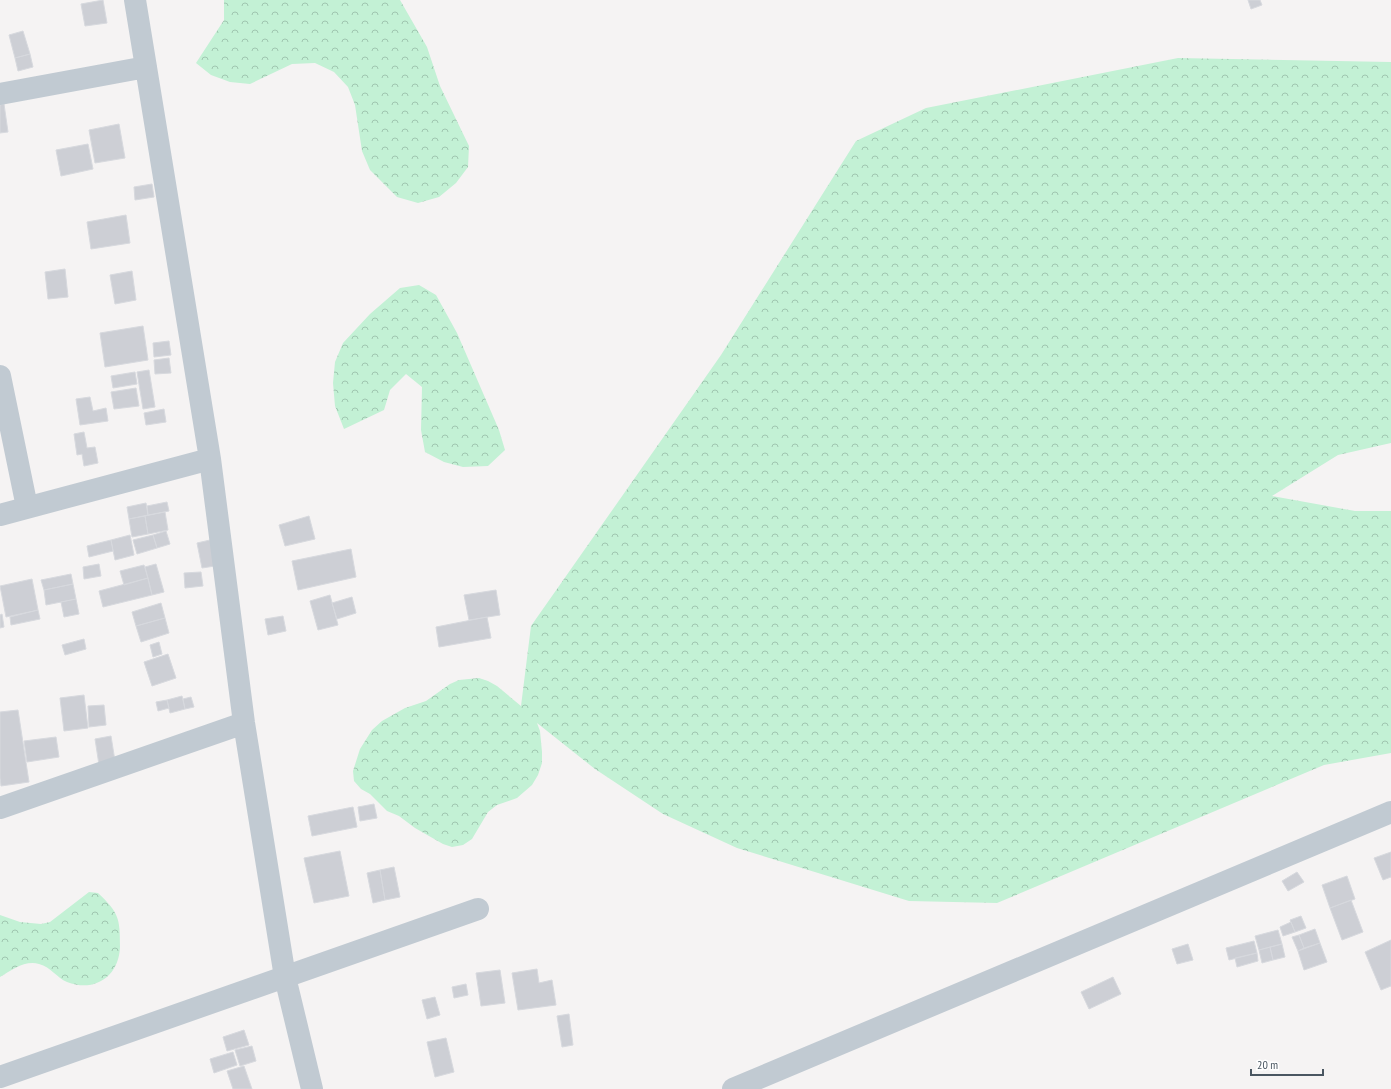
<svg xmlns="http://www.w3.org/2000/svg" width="1391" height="1089" font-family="'PT Sans Narrow',sans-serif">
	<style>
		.forest { fill: url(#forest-crowns) }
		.building { fill: #cdcfd5; stroke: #d7d9de }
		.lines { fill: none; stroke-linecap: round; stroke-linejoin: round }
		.minor { stroke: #c1cad2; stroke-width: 22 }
	</style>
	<defs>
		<pattern id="forest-crowns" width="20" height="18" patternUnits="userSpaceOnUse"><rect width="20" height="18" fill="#c3f1d5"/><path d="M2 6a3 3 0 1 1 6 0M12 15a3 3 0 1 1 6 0" fill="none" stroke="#a0c6b0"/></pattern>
	</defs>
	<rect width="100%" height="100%" fill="#f5f3f3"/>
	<!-- forest -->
	<path class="forest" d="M 224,0 L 400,0 L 427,47 L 440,86 L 469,146 L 468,167 L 456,183 L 439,197 L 418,203 L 397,197 L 370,170 L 362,151 L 355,105 L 348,87 L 334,72 L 315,63 L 292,64 L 250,84 L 230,82 L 211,75 L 196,63 L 224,20 Z
		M 1178,58 L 1391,62 L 1391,443 L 1338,455 L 1272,496 L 1355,511 L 1391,511 L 1391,753 L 1324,765 L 997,903 L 909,901 L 737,848 L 663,814 L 595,769 L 537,723 L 540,731 L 542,752 L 542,763 L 538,775 L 532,785 L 517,798 L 497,805 L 488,812 L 472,839 L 463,845 L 452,847 L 443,844 L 415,828 L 399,816 L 387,811 L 370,794 L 361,789 L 354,781 L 353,771 L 360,749 L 372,730 L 382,721 L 405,708 L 426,701 L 450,684 L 459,680 L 479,678 L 488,681 L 497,686 L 521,706 L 531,626 L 721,355 L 856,141 L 926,108 Z
		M 419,285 L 436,295 L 457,333 L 499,430 L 505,450 L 488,466 L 463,467 L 444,462 L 425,452 L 421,430 L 422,387 L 406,374 L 390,390 L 384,410 L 344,429 L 335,406 L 333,383 L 335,362 L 343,343 L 370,314 L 400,288 Z
		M 89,892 L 98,893 C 119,913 120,918 120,947 C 119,976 95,993 67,982 C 57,978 51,967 39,964 C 25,960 12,970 0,977 L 0,915 L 20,922 L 41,924 L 50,922 Z"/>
	<!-- building -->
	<path class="building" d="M 103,0 L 107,23 L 85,26 L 81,4 Z
		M 1248,0 L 1260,0 L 1262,5 L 1251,9 Z
		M 23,31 L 30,54 L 15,58 L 9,35 Z
		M 30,54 L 33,67 L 18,71 L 15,58 Z
		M 4,104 L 8,132 L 0,133 L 0,105 Z
		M 119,124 L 125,158 L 95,163 L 89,130 Z
		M 88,144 L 93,169 L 61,176 L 56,150 Z
		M 152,184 L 154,197 L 135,200 L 134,187 Z
		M 126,215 L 130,243 L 91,249 L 87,222 Z
		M 65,269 L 68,297 L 48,299 L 45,272 Z
		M 132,271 L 136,300 L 115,304 L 110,275 Z
		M 143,326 L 148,360 L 105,367 L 100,333 Z
		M 169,341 L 171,355 L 154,357 L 153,343 Z
		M 169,358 L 171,373 L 155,374 L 154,360 Z
		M 149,370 L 155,407 L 143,409 L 137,372 Z
		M 135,372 L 137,384 L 113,388 L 111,376 Z
		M 136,388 L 139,406 L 114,409 L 111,392 Z
		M 90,397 L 93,411 L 106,408 L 108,421 L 80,425 L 76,399 Z
		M 164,409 L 166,422 L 146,425 L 144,413 Z
		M 84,432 L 87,448 L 95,447 L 98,463 L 84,466 L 82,454 L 77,455 L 74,434 Z
		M 167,502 L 169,511 L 148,515 L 147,506 Z
		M 146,503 L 148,515 L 129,519 L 127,507 Z
		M 165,512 L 168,530 L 148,534 L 145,516 Z
		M 145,516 L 148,534 L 132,537 L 129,519 Z
		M 309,516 L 315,539 L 285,546 L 279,525 Z
		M 166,531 L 170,544 L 157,548 L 153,535 Z
		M 130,535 L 134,555 L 115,560 L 111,540 Z
		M 153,535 L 157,548 L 137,554 L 133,540 Z
		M 111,540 L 113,551 L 89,557 L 87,546 Z
		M 210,540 L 215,566 L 202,568 L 197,543 Z
		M 351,549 L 356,577 L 298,590 L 292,561 Z
		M 99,564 L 101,576 L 84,579 L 83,567 Z
		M 156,564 L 164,592 L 152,595 L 145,567 Z
		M 144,565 L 148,578 L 124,585 L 120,571 Z
		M 201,572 L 203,586 L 185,588 L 184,573 Z
		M 71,574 L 73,584 L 44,590 L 41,580 Z
		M 148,578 L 152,595 L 103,607 L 99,591 Z
		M 32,579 L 38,610 L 6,617 L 0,586 Z
		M 73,584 L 76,599 L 46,605 L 44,590 Z
		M 496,590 L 500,615 L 469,620 L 464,595 Z
		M 330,595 L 338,625 L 318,630 L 310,601 Z
		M 352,597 L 356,613 L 337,619 L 332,603 Z
		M 76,599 L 79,614 L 64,617 L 61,602 Z
		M 161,603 L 165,618 L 136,626 L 132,612 Z
		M 38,610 L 40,619 L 11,625 L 10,617 Z
		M 2,614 L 4,627 L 0,628 L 0,615 Z
		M 283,616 L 286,631 L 268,635 L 265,619 Z
		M 487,617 L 491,638 L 439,647 L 436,627 Z
		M 165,618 L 169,633 L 141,642 L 136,626 Z
		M 84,639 L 86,649 L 65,655 L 62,645 Z
		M 159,642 L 162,654 L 153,657 L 150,645 Z
		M 168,654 L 176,678 L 152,686 L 144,662 Z
		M 84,695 L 88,728 L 64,731 L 60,698 Z
		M 182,696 L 185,709 L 170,713 L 167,700 Z
		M 191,697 L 194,707 L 185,709 L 183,699 Z
		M 167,700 L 169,708 L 158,711 L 156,702 Z
		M 104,705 L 106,725 L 89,727 L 88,706 Z
		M 18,710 L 29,782 L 1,786 L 0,778 L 0,712 Z
		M 111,736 L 115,761 L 99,765 L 95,739 Z
		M 56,737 L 59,757 L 27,762 L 24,741 Z
		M 374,804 L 377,818 L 360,821 L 358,807 Z
		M 353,807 L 357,827 L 312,836 L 308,816 Z
		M 340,851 L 349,896 L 314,903 L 304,858 Z
		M 1391,852 L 1391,877 L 1383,880 L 1374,858 Z
		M 394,867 L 400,897 L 385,900 L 380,870 Z
		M 380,870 L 385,900 L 373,903 L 367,873 Z
		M 1297,872 L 1304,882 L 1288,891 L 1282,881 Z
		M 1347,876 L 1355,899 L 1330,908 L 1322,885 Z
		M 1351,900 L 1363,932 L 1342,940 L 1330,908 Z
		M 1301,916 L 1306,928 L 1295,932 L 1290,920 Z
		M 1291,922 L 1295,932 L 1283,936 L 1280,927 Z
		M 1315,929 L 1320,943 L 1304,948 L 1299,935 Z
		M 1278,930 L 1282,944 L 1259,950 L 1255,936 Z
		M 1299,935 L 1304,948 L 1298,951 L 1292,937 Z
		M 1391,940 L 1391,986 L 1381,990 L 1365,952 Z
		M 1254,941 L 1257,953 L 1229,960 L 1226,948 Z
		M 1320,943 L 1327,962 L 1304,970 L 1298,951 Z
		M 1188,944 L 1193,960 L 1177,964 L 1172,949 Z
		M 1282,944 L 1285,957 L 1273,960 L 1270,947 Z
		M 1270,947 L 1273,960 L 1262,963 L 1259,950 Z
		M 1257,953 L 1258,961 L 1237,967 L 1235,958 Z
		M 537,969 L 539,983 L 552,980 L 556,1005 L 518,1010 L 512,973 Z
		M 500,970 L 505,1003 L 481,1006 L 476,973 Z
		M 1113,977 L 1121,994 L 1089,1009 L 1081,992 Z
		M 466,984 L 468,995 L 454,998 L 452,987 Z
		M 435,997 L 440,1015 L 427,1019 L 422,1000 Z
		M 569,1014 L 573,1045 L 562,1047 L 557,1016 Z
		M 244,1030 L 249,1045 L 227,1051 L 223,1037 Z
		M 446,1038 L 454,1072 L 435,1077 L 427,1042 Z
		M 252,1046 L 256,1061 L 240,1066 L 235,1050 Z
		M 233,1052 L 237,1065 L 214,1073 L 210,1059 Z
		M 244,1066 L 252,1089 L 233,1089 L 227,1071 Z"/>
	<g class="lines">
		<!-- minor -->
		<path class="minor" d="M 135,0 L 210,459 L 244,723 L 285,977 L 312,1089
			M 0,94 L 146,67
			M 0,376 L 27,507
			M 0,515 L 210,459
			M 0,808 L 244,723
			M 0,1077 L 478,909
			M 733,1089 L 1391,812"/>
	</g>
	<!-- scale -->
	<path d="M1251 1069v6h72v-6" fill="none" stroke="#4a5661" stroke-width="2"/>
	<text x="1257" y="1069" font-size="12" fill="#4a5661" stroke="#ffffff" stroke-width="3" paint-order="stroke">20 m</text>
</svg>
